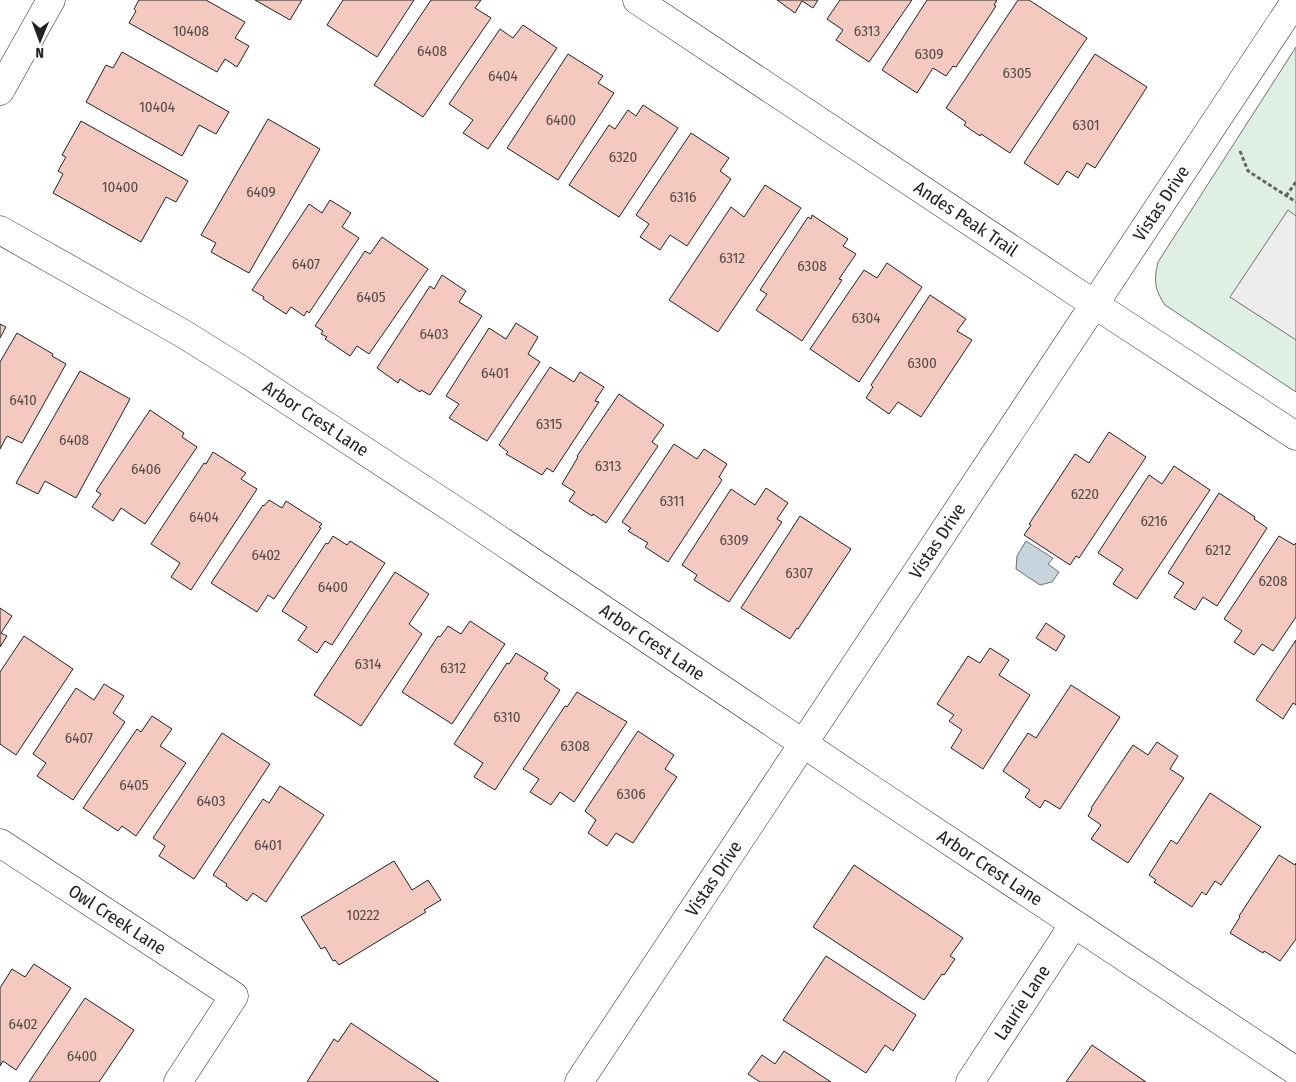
<svg xmlns="http://www.w3.org/2000/svg" width="1296" height="1082" font-family="'Fira Sans Condensed',sans-serif">
	<style>
		.green { fill: #e0efe3; stroke: #6f6f6f }
		.parking { fill: #ededed; stroke: #6f6f6f }
		.water { fill: #c7d3dd; stroke: #6f6f6f }
		.building { fill: #f3c9c0; stroke: #222 }
		.lines { fill: none; stroke-linecap: round; stroke-linejoin: round }
		.minor-casing { stroke: #222; stroke-width: 29 }
		.path { stroke: #646464; stroke-width: 3; stroke-dasharray: 4 2.5; stroke-linecap: butt }
		.minor { stroke: #fff; stroke-width: 28 }
		.labels { text-anchor: middle; stroke-width: 4; stroke-linejoin: round; paint-order: stroke }
		.number-label { font-size: 15px; fill: #564c4a }
		.street-label { font-size: 18px; fill: #222; stroke: #fff }
	</style>
	<rect width="100%" height="100%" fill="#fff"/>
	<!-- green -->
	<path class="green" d="M 1296,47 L 1296,392 L 1165,305 C 1154,289 1154,280 1158,262 Z"/>
	<!-- parking -->
	<path class="parking" d="M 1288,210 L 1296,216 L 1296,340 L 1230,297 Z"/>
	<!-- water -->
	<path class="water" d="M 1026,541 L 1053,558 L 1048,564 L 1059,572 L 1052,582 L 1040,585 L 1016,569 L 1017,556 Z"/>
	<!-- building -->
	<path class="building" d="M 139,0 L 206,0 L 245,22 L 235,38 L 249,46 L 237,67 L 225,59 L 217,72 L 129,23 L 136,11 L 134,9 Z
		M 255,0 L 302,0 L 290,20 Z
		M 343,0 L 414,0 L 377,57 L 327,25 Z
		M 431,0 L 481,0 L 475,8 L 491,18 L 423,117 L 374,85 Z
		M 777,0 L 818,0 L 813,8 L 802,1 L 795,13 Z
		M 840,0 L 912,0 L 869,62 L 836,40 L 843,30 L 827,19 Z
		M 927,0 L 997,0 L 994,5 L 996,6 L 956,67 L 953,66 L 946,76 L 933,68 L 917,93 L 882,70 Z
		M 1018,0 L 1029,0 L 1087,38 L 1010,153 L 981,134 L 980,136 L 964,125 L 966,122 L 946,108 Z
		M 523,25 L 557,48 L 488,149 L 463,133 L 473,120 L 449,104 L 500,29 L 513,38 Z
		M 122,52 L 229,112 L 216,134 L 199,125 L 182,156 L 86,102 L 106,65 L 113,68 Z
		M 568,54 L 603,76 L 598,83 L 614,93 L 558,180 L 507,148 Z
		M 1095,54 L 1147,87 L 1095,168 L 1087,163 L 1078,178 L 1067,171 L 1058,185 L 1024,163 Z
		M 643,105 L 678,128 L 619,217 L 569,185 L 609,125 L 615,129 L 628,110 L 636,116 Z
		M 268,119 L 320,149 L 249,273 L 211,252 L 216,243 L 201,235 Z
		M 81,121 L 188,181 L 176,202 L 166,197 L 141,242 L 53,193 L 63,174 L 58,171 L 66,157 L 62,155 Z
		M 691,133 L 729,158 L 720,171 L 731,179 L 687,246 L 670,235 L 660,250 L 640,237 L 649,224 L 636,215 Z
		M 765,185 L 801,208 L 718,332 L 669,300 L 731,207 L 744,217 Z
		M 330,200 L 351,213 L 342,227 L 359,238 L 309,313 L 307,311 L 304,316 L 291,307 L 286,314 L 263,299 L 264,297 L 252,290 L 309,204 L 322,213 Z
		M 812,215 L 848,239 L 843,246 L 856,254 L 839,279 L 842,280 L 802,341 L 756,310 L 767,294 L 760,290 L 808,217 L 811,219 Z
		M 382,237 L 428,269 L 369,354 L 357,346 L 350,356 L 325,339 L 327,337 L 321,334 L 323,331 L 315,326 L 365,251 L 370,254 Z
		M 887,263 L 922,287 L 859,382 L 810,349 L 864,270 L 877,278 Z
		M 442,275 L 466,291 L 459,302 L 482,316 L 430,395 L 421,390 L 420,392 L 400,379 L 398,383 L 377,368 L 430,286 L 434,289 Z
		M 930,295 L 966,319 L 957,331 L 972,340 L 921,417 L 898,402 L 889,414 L 866,398 L 873,387 L 871,385 Z
		M 516,323 L 538,337 L 528,354 L 540,362 L 487,441 L 449,418 L 459,404 L 446,396 L 489,328 L 506,339 Z
		M 0,324 L 6,327 L 0,338 Z
		M 17,333 L 53,354 L 52,356 L 66,364 L 22,443 L 7,436 L 0,449 L 0,362 Z
		M 550,367 L 574,382 L 580,372 L 604,387 L 595,401 L 599,402 L 553,472 L 547,468 L 542,475 L 506,454 L 508,452 L 499,445 Z
		M 80,371 L 130,399 L 76,498 L 45,481 L 38,494 L 16,483 Z
		M 619,394 L 664,425 L 652,442 L 658,446 L 606,523 L 593,514 L 592,516 L 569,501 L 575,492 L 562,484 L 578,457 L 577,456 Z
		M 150,410 L 184,433 L 182,437 L 197,447 L 145,524 L 121,508 L 113,521 L 92,507 L 101,494 L 96,491 Z
		M 1109,432 L 1146,457 L 1079,558 L 1076,556 L 1070,565 L 1024,535 L 1031,525 L 1029,524 L 1075,454 L 1089,463 Z
		M 674,444 L 697,459 L 704,449 L 727,464 L 719,477 L 722,480 L 668,562 L 645,547 L 648,543 L 628,531 L 631,528 L 622,522 Z
		M 213,452 L 246,473 L 241,479 L 257,489 L 191,590 L 171,577 L 180,563 L 151,544 L 204,463 L 206,464 Z
		M 1174,466 L 1210,490 L 1137,599 L 1113,584 L 1123,569 L 1098,553 L 1149,475 L 1162,484 Z
		M 766,488 L 788,503 L 777,519 L 782,522 L 729,602 L 694,580 L 697,575 L 682,565 L 731,489 L 755,505 Z
		M 1219,493 L 1255,517 L 1254,519 L 1267,528 L 1217,606 L 1203,597 L 1195,610 L 1174,597 L 1184,583 L 1168,573 Z
		M 269,500 L 282,508 L 286,501 L 322,524 L 319,527 L 321,528 L 274,599 L 268,595 L 257,612 L 211,583 L 263,505 L 264,506 Z
		M 800,516 L 851,549 L 798,629 L 797,628 L 790,639 L 741,608 Z
		M 333,536 L 347,545 L 350,541 L 385,563 L 332,645 L 325,641 L 317,653 L 298,640 L 307,627 L 282,611 L 326,543 L 328,544 Z
		M 1279,536 L 1294,545 L 1296,543 L 1296,617 L 1273,651 L 1262,644 L 1254,655 L 1234,642 L 1242,631 L 1224,619 Z
		M 395,572 L 429,594 L 409,624 L 422,634 L 361,726 L 314,695 Z
		M 0,608 L 12,616 L 1,633 L 7,636 L 0,647 Z
		M 470,621 L 505,644 L 452,724 L 402,692 L 438,636 L 440,637 L 448,626 L 461,634 Z
		M 1046,623 L 1065,636 L 1056,651 L 1036,638 Z
		M 24,636 L 73,669 L 16,755 L 0,744 L 0,672 Z
		M 1296,640 L 1296,705 L 1293,703 L 1283,719 L 1256,700 Z
		M 990,648 L 1009,660 L 999,675 L 1030,695 L 983,769 L 951,748 L 962,730 L 949,721 L 954,715 L 937,704 L 968,656 L 980,663 Z
		M 516,653 L 548,673 L 544,679 L 560,690 L 495,790 L 474,777 L 483,763 L 454,744 L 507,663 L 509,664 Z
		M 104,684 L 124,696 L 113,713 L 125,722 L 73,800 L 37,776 L 46,763 L 33,754 L 76,688 L 94,700 Z
		M 1071,685 L 1120,717 L 1060,809 L 1045,800 L 1040,808 L 1025,797 L 1030,790 L 1003,771 L 1028,733 L 1036,738 Z
		M 577,692 L 627,722 L 574,802 L 560,792 L 551,805 L 530,792 L 539,779 L 523,769 L 565,706 L 567,707 Z
		M 152,716 L 172,729 L 160,746 L 186,763 L 136,836 L 122,826 L 118,831 L 83,808 L 137,729 L 141,732 Z
		M 638,731 L 674,755 L 665,769 L 677,777 L 633,843 L 616,833 L 607,846 L 588,833 L 596,820 L 585,811 Z
		M 222,733 L 270,764 L 194,879 L 159,856 L 165,846 L 153,838 Z
		M 1157,742 L 1178,756 L 1170,769 L 1184,778 L 1128,863 L 1091,839 L 1101,825 L 1088,816 L 1092,809 L 1091,808 L 1133,745 L 1148,755 Z
		M 280,786 L 324,815 L 266,902 L 253,893 L 247,901 L 226,886 L 227,884 L 213,875 L 263,799 L 269,803 Z
		M 1210,793 L 1261,827 L 1221,885 L 1215,881 L 1206,895 L 1202,892 L 1192,907 L 1154,882 L 1156,880 L 1149,875 L 1171,840 L 1177,844 Z
		M 1279,855 L 1295,865 L 1296,863 L 1296,939 L 1280,961 L 1264,951 L 1263,953 L 1230,933 L 1240,917 L 1239,916 Z
		M 394,861 L 412,890 L 428,880 L 441,900 L 424,910 L 426,912 L 339,965 L 335,960 L 333,961 L 325,947 L 321,949 L 301,917 Z
		M 854,865 L 963,938 L 950,956 L 955,959 L 944,975 L 942,974 L 924,1000 L 813,927 Z
		M 826,956 L 916,1015 L 893,1051 L 885,1045 L 866,1073 L 783,1020 Z
		M 34,964 L 71,988 L 16,1070 L 3,1061 L 0,1066 L 0,988 L 12,969 L 25,977 Z
		M 85,998 L 134,1030 L 99,1082 L 29,1082 Z
		M 351,1023 L 439,1082 L 307,1082 L 334,1039 L 338,1042 Z
		M 1092,1045 L 1146,1082 L 1066,1082 Z
		M 784,1051 L 831,1082 L 760,1082 L 748,1074 L 762,1055 L 775,1064 Z"/>
	<g class="lines">
		<!-- minor casing -->
		<g class="minor-casing">
			<g id="minor">
				<path id="s1" d="M 637,0 L 1094,304 L 1296,436"/>
				<path d="M 0,91 L 51,0"/>
				<path id="s2" d="M 0,230 L 182,333 L 243,371 L 470,520 L 865,785 L 1296,1071"/>
				<path id="s3" d="M 0,843 L 234,996 L 178,1082"/>
				<path id="s4" d="M 579,1082 L 1296,0"/>
				<path id="s5" d="M 970,1082 L 1074,924"/>
			</g>
		</g>
		<!-- path -->
		<path class="path" d="M 1240,151 L 1248,171 L 1296,202
			M 1286,196 L 1296,182"/>
		<!-- minor -->
		<use href="#minor" class="minor"/>
	</g>
	<g class="labels">
		<!-- number labels -->
		<g class="number-label">
			<text x="191" y="36">10408</text>
			<text x="867" y="36">6313</text>
			<text x="432" y="56">6408</text>
			<text x="929" y="59">6309</text>
			<text x="1017" y="78">6305</text>
			<text x="503" y="81">6404</text>
			<text x="157" y="112">10404</text>
			<text x="561" y="125">6400</text>
			<text x="1086" y="130">6301</text>
			<text x="623" y="162">6320</text>
			<text x="120" y="192">10400</text>
			<text x="261" y="197">6409</text>
			<text x="683" y="202">6316</text>
			<text x="732" y="263">6312</text>
			<text x="306" y="269">6407</text>
			<text x="812" y="271">6308</text>
			<text x="371" y="302">6405</text>
			<text x="866" y="323">6304</text>
			<text x="434" y="339">6403</text>
			<text x="922" y="368">6300</text>
			<text x="495" y="378">6401</text>
			<text x="23" y="405">6410</text>
			<text x="549" y="429">6315</text>
			<text x="74" y="445">6408</text>
			<text x="608" y="471">6313</text>
			<text x="146" y="474">6406</text>
			<text x="1085" y="499">6220</text>
			<text x="672" y="506">6311</text>
			<text x="204" y="522">6404</text>
			<text x="1154" y="526">6216</text>
			<text x="734" y="545">6309</text>
			<text x="1218" y="555">6212</text>
			<text x="266" y="560">6402</text>
			<text x="799" y="578">6307</text>
			<text x="1273" y="586">6208</text>
			<text x="333" y="592">6400</text>
			<text x="368" y="669">6314</text>
			<text x="453" y="673">6312</text>
			<text x="507" y="722">6310</text>
			<text x="79" y="743">6407</text>
			<text x="575" y="751">6308</text>
			<text x="134" y="790">6405</text>
			<text x="631" y="799">6306</text>
			<text x="211" y="806">6403</text>
			<text x="268" y="850">6401</text>
			<text x="363" y="920">10222</text>
			<text x="23" y="1029">6402</text>
			<text x="82" y="1061">6400</text>
		</g>
		<!-- street labels -->
		<g class="street-label">
			<text dy="6" stroke="none"><textPath href="#s4" startOffset="1054">Vistas Drive</textPath></text>
			<text dy="6" stroke="none"><textPath href="#s1" startOffset="395">Andes Peak Trail</textPath></text>
			<text dy="6" stroke="none"><textPath href="#s2" startOffset="368">Arbor Crest Lane</textPath></text>
			<text dy="6" stroke="none"><textPath href="#s4" startOffset="649">Vistas Drive</textPath></text>
			<text dy="6" stroke="none"><textPath href="#s2" startOffset="772">Arbor Crest Lane</textPath></text>
			<text dy="6" stroke="none"><textPath href="#s2" startOffset="1178">Arbor Crest Lane</textPath></text>
			<text dy="6" stroke="none"><textPath href="#s4" startOffset="244">Vistas Drive</textPath></text>
			<text dy="6" stroke="none"><textPath href="#s3" startOffset="140">Owl Creek Lane</textPath></text>
			<text dy="6" stroke="none"><textPath href="#s5" startOffset="95">Laurie Lane</textPath></text>
		</g>
	</g>
	<!-- north arrow -->
	<g transform="translate(40 40) rotate(181)" stroke="#ffffff" stroke-width="4" paint-order="stroke">
	<path d="M0-4L9 19L0 12L-9 19Z" fill="#222222"/>
	<text y="-8" font-size="14" font-weight="bold" text-anchor="middle" fill="#222222">N</text>
	</g>
</svg>
